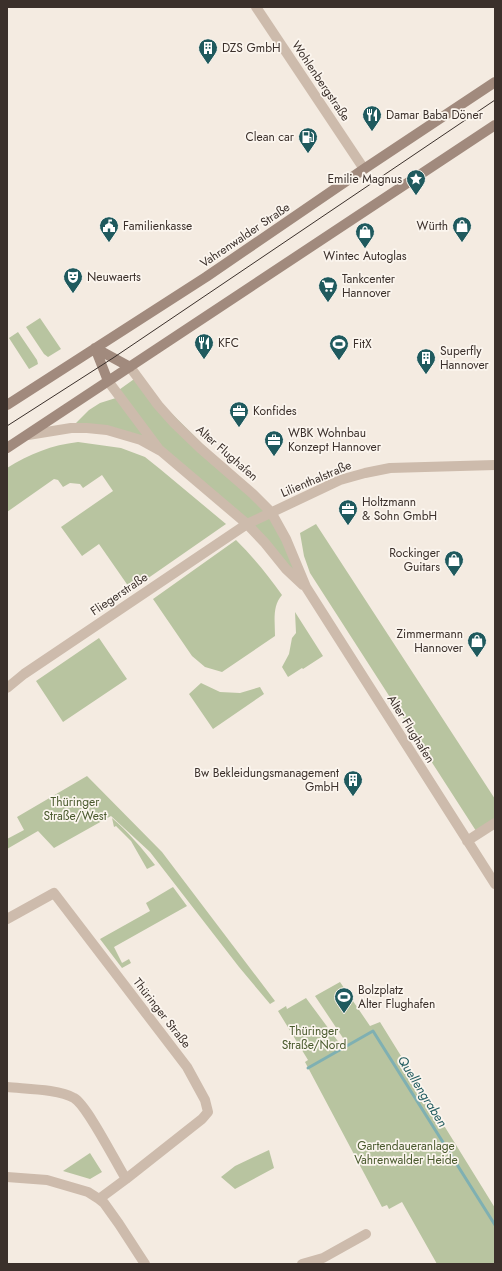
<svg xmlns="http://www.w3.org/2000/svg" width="502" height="1271" font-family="Jost,sans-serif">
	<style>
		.green { fill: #b8c4a0 }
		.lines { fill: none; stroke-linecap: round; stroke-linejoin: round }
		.stream { stroke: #7fb0b2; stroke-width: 3 }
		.minor { stroke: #cdbbac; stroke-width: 10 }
		.secondary { stroke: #a18a7d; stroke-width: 10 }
		.tram { stroke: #3b302b; stroke-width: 1 }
		.labels { text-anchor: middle; stroke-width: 3.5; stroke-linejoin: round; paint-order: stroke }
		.poi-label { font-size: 12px; fill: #3b302b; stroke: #fbf5ee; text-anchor: start }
		.street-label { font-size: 12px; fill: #3b302b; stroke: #fbf5ee }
		.park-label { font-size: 12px; fill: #4a5a2e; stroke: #fbf5ee }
		.water-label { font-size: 13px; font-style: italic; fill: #1f5a5e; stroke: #fbf5ee }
	</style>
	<rect width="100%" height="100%" fill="#f4ebe1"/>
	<!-- green -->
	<path class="green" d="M 40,318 L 61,349 L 48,357 L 44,354 L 26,327 Z
		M 18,332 L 37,360 L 38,364 L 29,369 L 9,338 Z
		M 137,377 L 144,386 L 265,506 L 306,587 L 265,543 L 141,440 L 71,428 L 89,410 L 100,403 L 119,397 L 116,392 Z
		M 78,442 L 121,448 L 145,457 L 160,469 L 226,524 L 131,590 L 99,544 L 82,556 L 61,527 L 113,491 L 102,475 L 83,488 L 80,484 L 70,483 L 63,487 L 58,480 L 54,479 L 7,512 L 7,468 C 29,454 52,445 78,442 Z
		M 316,524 L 495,799 L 495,823 L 478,834 L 310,573 L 304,556 L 300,533 Z
		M 236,540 C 253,557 268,575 282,595 C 272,606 275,622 275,636 L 222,672 L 205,667 L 192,656 L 153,599 Z
		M 295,612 L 323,656 L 303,669 L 302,668 L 288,677 L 282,667 L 289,654 L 292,638 L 296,633 Z
		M 99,638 L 127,679 L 63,722 L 36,681 Z
		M 201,683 L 220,692 L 240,693 L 260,687 L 264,694 L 213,729 L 189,694 Z
		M 87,776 L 162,852 L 275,1001 L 270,1004 L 239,967 L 150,852 L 111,816 L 54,848 L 38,831 L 7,849 L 7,839 L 24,830 L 17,817 Z
		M 112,818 C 128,832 142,848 155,865 L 147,869 L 131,841 L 116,826 L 114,827 Z
		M 173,887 L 187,906 L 114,947 L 122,963 L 129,959 L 131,963 L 122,968 L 100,939 L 150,911 L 146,903 Z
		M 340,982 L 370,1026 L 380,1022 L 495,1208 L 495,1264 L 437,1264 L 402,1202 L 389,1209 L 387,1205 L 382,1207 L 305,1062 L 308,1060 L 278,1011 L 286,1006 L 287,1009 L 306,998 L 340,1044 L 345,1041 L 315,996 Z
		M 269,1150 L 274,1168 L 235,1189 L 221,1177 L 235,1166 Z
		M 90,1153 L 102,1172 L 90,1179 L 63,1171 Z"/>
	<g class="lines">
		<!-- stream -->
		<path class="stream" d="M 308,1068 L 373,1031 L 495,1225"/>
		<!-- minor -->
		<path class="minor" d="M 256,7 L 364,169
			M 130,367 L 158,405 L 174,423 L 200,448 L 253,494 L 271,512 L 286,539 L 306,587 L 495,884
			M 108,381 L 158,448
			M 28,435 L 71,428 L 87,428 L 107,430 L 141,440 L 161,451 L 247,524 L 265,543 L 286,569 L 303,585
			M 7,688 L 24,674 L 247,524 L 321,489 L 340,480 L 365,473 L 390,468 L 495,465
			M 467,841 L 495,823
			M 7,919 L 54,893 L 187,1067 L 205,1100 L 208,1112 L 202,1119 L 126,1179 C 116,1163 87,1105 74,1098 C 59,1089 25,1089 7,1087
			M 7,1177 L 47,1180 L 88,1192 L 99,1199 L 104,1203 L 119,1224 L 145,1264
			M 99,1199 L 126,1179
			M 302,1264 L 323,1258 L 366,1234"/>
		<!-- secondary -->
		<path class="secondary" d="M 95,348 L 130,367
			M 95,348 L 108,381
			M 7,405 L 206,277 L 364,169 L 495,82
			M 7,448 L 495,125"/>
		<!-- tram -->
		<path class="tram" d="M 7,426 L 113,358 L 495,100"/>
	</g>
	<!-- icons -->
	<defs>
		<g id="building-pin" transform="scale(1)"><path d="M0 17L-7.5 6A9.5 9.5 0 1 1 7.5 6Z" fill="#1f5a5e" stroke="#fbf5ee"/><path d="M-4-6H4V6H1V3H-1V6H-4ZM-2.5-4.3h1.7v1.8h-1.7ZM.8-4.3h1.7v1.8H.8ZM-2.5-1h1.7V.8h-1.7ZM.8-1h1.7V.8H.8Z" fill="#fff"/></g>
		<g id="restaurant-pin" transform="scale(1)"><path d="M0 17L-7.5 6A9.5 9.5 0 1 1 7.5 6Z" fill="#1f5a5e" stroke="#fbf5ee"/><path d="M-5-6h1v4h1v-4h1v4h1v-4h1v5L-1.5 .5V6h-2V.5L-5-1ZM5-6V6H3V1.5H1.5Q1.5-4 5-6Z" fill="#fff"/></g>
		<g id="fuel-pin" transform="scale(1)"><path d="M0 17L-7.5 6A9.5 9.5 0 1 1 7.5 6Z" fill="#1f5a5e" stroke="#fbf5ee"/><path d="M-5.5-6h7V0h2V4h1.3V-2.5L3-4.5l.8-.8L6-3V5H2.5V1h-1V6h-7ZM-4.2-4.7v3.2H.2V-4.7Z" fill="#fff"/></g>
		<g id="sight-pin" transform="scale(1)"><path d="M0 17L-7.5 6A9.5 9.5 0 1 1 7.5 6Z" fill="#1f5a5e" stroke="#fbf5ee"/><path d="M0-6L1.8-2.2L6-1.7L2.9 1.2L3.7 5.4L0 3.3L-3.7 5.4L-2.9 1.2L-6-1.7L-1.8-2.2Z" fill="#fff"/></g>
		<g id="civic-pin" transform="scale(1)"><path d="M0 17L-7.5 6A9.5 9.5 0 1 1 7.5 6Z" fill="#1f5a5e" stroke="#fbf5ee"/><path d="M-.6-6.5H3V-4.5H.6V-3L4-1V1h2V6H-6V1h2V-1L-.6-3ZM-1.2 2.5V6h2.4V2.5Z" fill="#fff"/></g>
		<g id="shop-pin" transform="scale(1)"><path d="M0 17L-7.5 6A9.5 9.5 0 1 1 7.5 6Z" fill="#1f5a5e" stroke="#fbf5ee"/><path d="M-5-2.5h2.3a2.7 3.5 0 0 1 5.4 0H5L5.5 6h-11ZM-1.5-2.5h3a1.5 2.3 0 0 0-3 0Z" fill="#fff"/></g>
		<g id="theatre-pin" transform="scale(1)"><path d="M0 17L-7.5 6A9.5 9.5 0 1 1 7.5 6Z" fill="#1f5a5e" stroke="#fbf5ee"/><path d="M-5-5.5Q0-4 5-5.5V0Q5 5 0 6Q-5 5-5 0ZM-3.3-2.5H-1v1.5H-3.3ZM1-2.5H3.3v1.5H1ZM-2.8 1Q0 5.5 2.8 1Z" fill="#fff"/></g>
		<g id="supermarket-pin" transform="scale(1)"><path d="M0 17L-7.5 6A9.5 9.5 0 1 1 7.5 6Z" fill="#1f5a5e" stroke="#fbf5ee"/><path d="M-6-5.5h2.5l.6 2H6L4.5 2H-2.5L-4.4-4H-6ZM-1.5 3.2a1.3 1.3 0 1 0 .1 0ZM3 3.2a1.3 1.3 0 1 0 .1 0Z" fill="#fff"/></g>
		<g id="stadium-pin" transform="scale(1)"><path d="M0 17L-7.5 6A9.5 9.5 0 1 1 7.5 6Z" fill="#1f5a5e" stroke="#fbf5ee"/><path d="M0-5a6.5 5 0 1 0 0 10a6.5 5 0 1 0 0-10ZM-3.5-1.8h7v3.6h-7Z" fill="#fff"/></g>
		<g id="office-pin" transform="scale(1)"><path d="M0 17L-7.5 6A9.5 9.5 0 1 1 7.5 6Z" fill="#1f5a5e" stroke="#fbf5ee"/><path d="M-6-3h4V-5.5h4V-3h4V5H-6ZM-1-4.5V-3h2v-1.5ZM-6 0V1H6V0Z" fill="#fff"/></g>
	</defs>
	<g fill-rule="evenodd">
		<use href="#building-pin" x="208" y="48"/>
		<use href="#restaurant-pin" x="372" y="115"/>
		<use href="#fuel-pin" x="308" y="137"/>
		<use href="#sight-pin" x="416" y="179"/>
		<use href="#civic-pin" x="109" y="226"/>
		<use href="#shop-pin" x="462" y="226"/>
		<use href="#shop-pin" x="365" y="232"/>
		<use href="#theatre-pin" x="73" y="277"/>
		<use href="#supermarket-pin" x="328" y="286"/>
		<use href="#restaurant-pin" x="204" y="343"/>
		<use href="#stadium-pin" x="339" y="344"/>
		<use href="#building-pin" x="426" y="358"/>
		<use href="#office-pin" x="239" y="411"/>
		<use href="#office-pin" x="274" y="440"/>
		<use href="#office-pin" x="348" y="509"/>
		<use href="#shop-pin" x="454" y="560"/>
		<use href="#shop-pin" x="477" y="641"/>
		<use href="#building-pin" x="353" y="780"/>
		<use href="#stadium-pin" x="344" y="997"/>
	</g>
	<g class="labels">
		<!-- poi labels -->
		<g class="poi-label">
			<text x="222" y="52">DZS GmbH</text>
			<text x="386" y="119">Damar Baba Döner</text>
			<text x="294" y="141" text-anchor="end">Clean car</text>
			<text x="402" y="183" text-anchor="end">Emilie Magnus</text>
			<text x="123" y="230">Familienkasse</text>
			<text x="448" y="230" text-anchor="end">Würth</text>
			<text x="365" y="260" text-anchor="middle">Wintec Autoglas</text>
			<text x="87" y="281">Neuwaerts</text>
			<text x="342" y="283">Tankcenter<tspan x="342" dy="14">Hannover</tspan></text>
			<text x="218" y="347">KFC</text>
			<text x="353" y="348">FitX</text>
			<text x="440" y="355">Superfly<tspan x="440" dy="14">Hannover</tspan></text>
			<text x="253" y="415">Konfides</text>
			<text x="288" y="437">WBK Wohnbau<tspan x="288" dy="14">Konzept Hannover</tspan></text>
			<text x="362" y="506">Holtzmann<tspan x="362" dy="14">&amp; Sohn GmbH</tspan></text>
			<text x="440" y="557" text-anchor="end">Rockinger<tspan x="440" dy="14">Guitars</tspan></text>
			<text x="463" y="638" text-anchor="end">Zimmermann<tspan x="463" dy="14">Hannover</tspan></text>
			<text x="339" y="777" text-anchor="end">Bw Bekleidungsmanagement<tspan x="339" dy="14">GmbH</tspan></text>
			<text x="358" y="994">Bolzplatz<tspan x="358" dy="14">Alter Flughafen</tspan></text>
		</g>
		<!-- street labels -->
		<g class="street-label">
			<text transform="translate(321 81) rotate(56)" y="4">Wohlenbergstraße</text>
			<text transform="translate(245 235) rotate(-34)" y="4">Vahrenwalder Straße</text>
			<text transform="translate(227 453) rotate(41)" y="4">Alter Flughafen</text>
			<text transform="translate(316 479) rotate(-23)" y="4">Lilienthalstraße</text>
			<text transform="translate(119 594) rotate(-34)" y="4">Fliegerstraße</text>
			<text transform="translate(411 729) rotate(58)" y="4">Alter Flughafen</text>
			<text transform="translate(162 1013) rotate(52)" y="4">Thüringer Straße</text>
		</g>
		<!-- park labels -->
		<g class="park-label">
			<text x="75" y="806">Thüringer<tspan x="75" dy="14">Straße/West</tspan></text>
			<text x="314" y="1035">Thüringer<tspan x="314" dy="14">Straße/Nord</tspan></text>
			<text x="406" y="1150">Gartendaueranlage<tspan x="406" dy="14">Vahrenwalder Heide</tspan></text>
		</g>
		<!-- water labels -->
		<g class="water-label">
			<text transform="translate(423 1091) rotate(58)" y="5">Quellengraben</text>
		</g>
	</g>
	<!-- border -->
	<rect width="502" height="1271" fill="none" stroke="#3b302b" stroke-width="16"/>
</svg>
